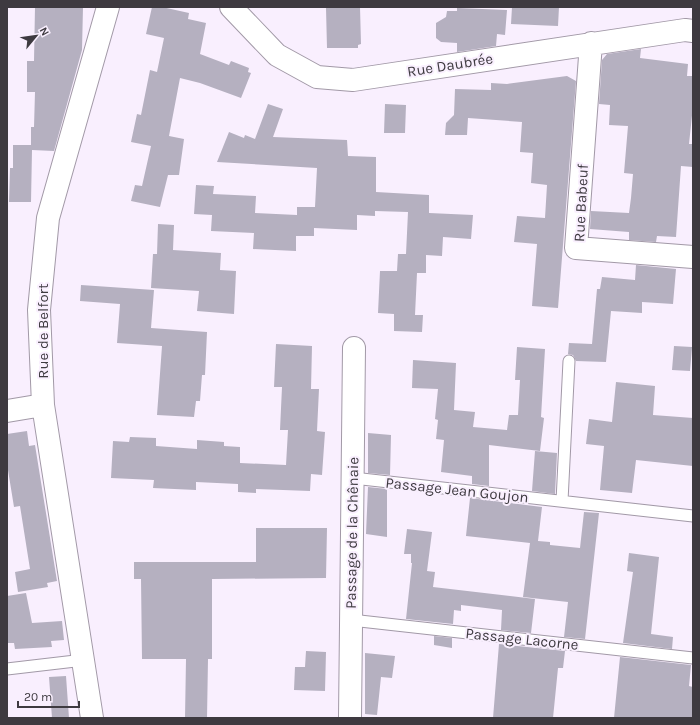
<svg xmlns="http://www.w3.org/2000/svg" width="700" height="725" font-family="Karla,sans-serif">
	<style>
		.building { fill: #b5b0c0 }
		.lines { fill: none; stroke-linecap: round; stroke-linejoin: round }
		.service-casing { stroke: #a299a7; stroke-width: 13 }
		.minor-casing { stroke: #a299a7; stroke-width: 24 }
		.service { stroke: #fff; stroke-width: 11 }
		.minor { stroke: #fff; stroke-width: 22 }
		.labels { text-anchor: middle; stroke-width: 4; stroke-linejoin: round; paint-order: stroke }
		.street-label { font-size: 15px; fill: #3e3a40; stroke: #f9effe }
	</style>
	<rect width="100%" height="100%" fill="#f9effe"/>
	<!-- building -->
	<path class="building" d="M 35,7 L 83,7 L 82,50 L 54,151 L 32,150 L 31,202 L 9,202 L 10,168 L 13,168 L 13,145 L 31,145 L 31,127 L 34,127 L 35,92 L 27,92 L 27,61 L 34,61 Z
		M 152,7 L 162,7 L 189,13 L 188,19 L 206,23 L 200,54 L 229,65 L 231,61 L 249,68 L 248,72 L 251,73 L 241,98 L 200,83 L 180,78 L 169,136 L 184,139 L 179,175 L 168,175 L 160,207 L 131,201 L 135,185 L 142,186 L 151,146 L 131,142 L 137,114 L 141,115 L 150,70 L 157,72 L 164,38 L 146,34 Z
		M 329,7 L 360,7 L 361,44 L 358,45 L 358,48 L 327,48 L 326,8 Z
		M 512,7 L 559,7 L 558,26 L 511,24 Z
		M 457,8 L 507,10 L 505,35 L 497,34 L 496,46 L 457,52 L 457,43 L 441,42 L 436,38 L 436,23 L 446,17 L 447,11 L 457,11 Z
		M 641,49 L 640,58 L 688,64 L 687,76 L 693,76 L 693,106 L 689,144 L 693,144 L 693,167 L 681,166 L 676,237 L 657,236 L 656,242 L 629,240 L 629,232 L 590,229 L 591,211 L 629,213 L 631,198 L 633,174 L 624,173 L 628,126 L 609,125 L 610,105 L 599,104 L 602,60 L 607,54 Z
		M 567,76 L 576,81 L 558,308 L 532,306 L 537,244 L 514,242 L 517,216 L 545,218 L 547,185 L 531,183 L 533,153 L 520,152 L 522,122 L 468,118 L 467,135 L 445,135 L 446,123 L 454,115 L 455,89 L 491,90 L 491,83 L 507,84 Z
		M 268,104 L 283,109 L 273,137 L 347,140 L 348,156 L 376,157 L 376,192 L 429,195 L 429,213 L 473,215 L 471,239 L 443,237 L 442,256 L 426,255 L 426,273 L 417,273 L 415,315 L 423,315 L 422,332 L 394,331 L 394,314 L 378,313 L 380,271 L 397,271 L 398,254 L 406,254 L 408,212 L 375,211 L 375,216 L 357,215 L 357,230 L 314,228 L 314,236 L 296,236 L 296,251 L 253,249 L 254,233 L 211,231 L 212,215 L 194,214 L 196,185 L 214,186 L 213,194 L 256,196 L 255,213 L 297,215 L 297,207 L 315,207 L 317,168 L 217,162 L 229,132 L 244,138 L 245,135 L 255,139 Z
		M 385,104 L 406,105 L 405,133 L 384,133 Z
		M 158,224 L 174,225 L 173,250 L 221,253 L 220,270 L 236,271 L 234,314 L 197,311 L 199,291 L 151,288 L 153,254 L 157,254 Z
		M 636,265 L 676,269 L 673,304 L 642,302 L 642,313 L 611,311 L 606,362 L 576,361 L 573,355 L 568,354 L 569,343 L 592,344 L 597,289 L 600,289 L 602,277 L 635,280 Z
		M 81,285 L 154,290 L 151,328 L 207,332 L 205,375 L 202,375 L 200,401 L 196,401 L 194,417 L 157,415 L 162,346 L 117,343 L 120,304 L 80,301 Z
		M 276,344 L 312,346 L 311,389 L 319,389 L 317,431 L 325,432 L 322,475 L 311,474 L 310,491 L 256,489 L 256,493 L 238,492 L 238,484 L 196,482 L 196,490 L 153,488 L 154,480 L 111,478 L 113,441 L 129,442 L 130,437 L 156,438 L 156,446 L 197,449 L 197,440 L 224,442 L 224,446 L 240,447 L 240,463 L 286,465 L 288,430 L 280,430 L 282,387 L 274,387 Z
		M 674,346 L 692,347 L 690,371 L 672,370 Z
		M 517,347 L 545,349 L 541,417 L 544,418 L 540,451 L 489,445 L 489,486 L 472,484 L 472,476 L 441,472 L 444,440 L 436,439 L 438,420 L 435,419 L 438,389 L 412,388 L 413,360 L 456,363 L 454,410 L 475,412 L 473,427 L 507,430 L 509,415 L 518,415 L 520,380 L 515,380 Z
		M 616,382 L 655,386 L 653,415 L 693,418 L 693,466 L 636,460 L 632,493 L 600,490 L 604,446 L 586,444 L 589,419 L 612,422 Z
		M 27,431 L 29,446 L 35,445 L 57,581 L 47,583 L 48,587 L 18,592 L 15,572 L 30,569 L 20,506 L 14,507 L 7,464 L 7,434 Z
		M 368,433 L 391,435 L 390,475 L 368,473 Z
		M 535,451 L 557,453 L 555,494 L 532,491 Z
		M 368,487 L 387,489 L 387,537 L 366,534 Z
		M 470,498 L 542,507 L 538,541 L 550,542 L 550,545 L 580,548 L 584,512 L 599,513 L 585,639 L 564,637 L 568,602 L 523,597 L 530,543 L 466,536 Z
		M 256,528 L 327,528 L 326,578 L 212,579 L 212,659 L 208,659 L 207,718 L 185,718 L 186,659 L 142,659 L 141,579 L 134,579 L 134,562 L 256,562 Z
		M 407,529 L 432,532 L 427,571 L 435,572 L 433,587 L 535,599 L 531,633 L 501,630 L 502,610 L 461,605 L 461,611 L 454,610 L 453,624 L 406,619 L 412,563 L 411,563 L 411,554 L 404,554 Z
		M 629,553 L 659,557 L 651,634 L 673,637 L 672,649 L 623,643 L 633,572 L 627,571 Z
		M 26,593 L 32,623 L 62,621 L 64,640 L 51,641 L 52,647 L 15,649 L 14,643 L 7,643 L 7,596 Z
		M 434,636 L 452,638 L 452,648 L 434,645 Z
		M 499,644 L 565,651 L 563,668 L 558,668 L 553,718 L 493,718 Z
		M 306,651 L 326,652 L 325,691 L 294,690 L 295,667 L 305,667 Z
		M 365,653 L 395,656 L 392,678 L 381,677 L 377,715 L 365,714 Z
		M 620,657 L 691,665 L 689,686 L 693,687 L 693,718 L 614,718 Z
		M 66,676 L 69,718 L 52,718 L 49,677 Z"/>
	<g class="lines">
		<!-- service casing -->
		<g class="service-casing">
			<path id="service" d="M 353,478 L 693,516
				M 562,501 L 569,361
				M 351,620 L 693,658
				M 7,669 L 84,660"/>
		</g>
		<!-- minor casing -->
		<g class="minor-casing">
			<path id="minor" d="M 231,7 L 277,55 L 317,77 L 353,80 L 685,30 L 693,31
				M 591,43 L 576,248 L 693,257
				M 7,411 L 43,405
				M 92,718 L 43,405 L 39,310 L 48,218 L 108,7
				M 350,718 L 354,348"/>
		</g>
		<!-- service -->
		<use href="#service" class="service"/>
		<!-- minor -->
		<use href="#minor" class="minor"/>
	</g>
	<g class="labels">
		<!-- street labels -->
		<g class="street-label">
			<text transform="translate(450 65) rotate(-9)" y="5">Rue Daubrée</text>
			<text transform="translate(581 203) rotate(-87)" y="5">Rue Babeuf</text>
			<text transform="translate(43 331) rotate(-90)" y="5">Rue de Belfort</text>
			<text transform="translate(457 490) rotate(6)" y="5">Passage Jean Goujon</text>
			<text transform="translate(352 533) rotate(-89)" y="5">Passage de la Chênaie</text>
			<text transform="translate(522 639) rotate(6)" y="5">Passage Lacorne</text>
		</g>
	</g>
	<!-- border -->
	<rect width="700" height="725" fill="none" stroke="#3e3a40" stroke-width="16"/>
	<!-- north arrow -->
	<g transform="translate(36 36) rotate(61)" stroke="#f9effe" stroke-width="3" paint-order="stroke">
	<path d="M0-3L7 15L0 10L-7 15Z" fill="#3e3a40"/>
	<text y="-6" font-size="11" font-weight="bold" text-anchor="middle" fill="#3e3a40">N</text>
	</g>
	<!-- scale -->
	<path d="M18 701v6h61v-6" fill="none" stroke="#3e3a40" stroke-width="2"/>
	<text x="24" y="701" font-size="12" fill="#3e3a40" stroke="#f9effe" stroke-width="3" paint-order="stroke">20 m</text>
</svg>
